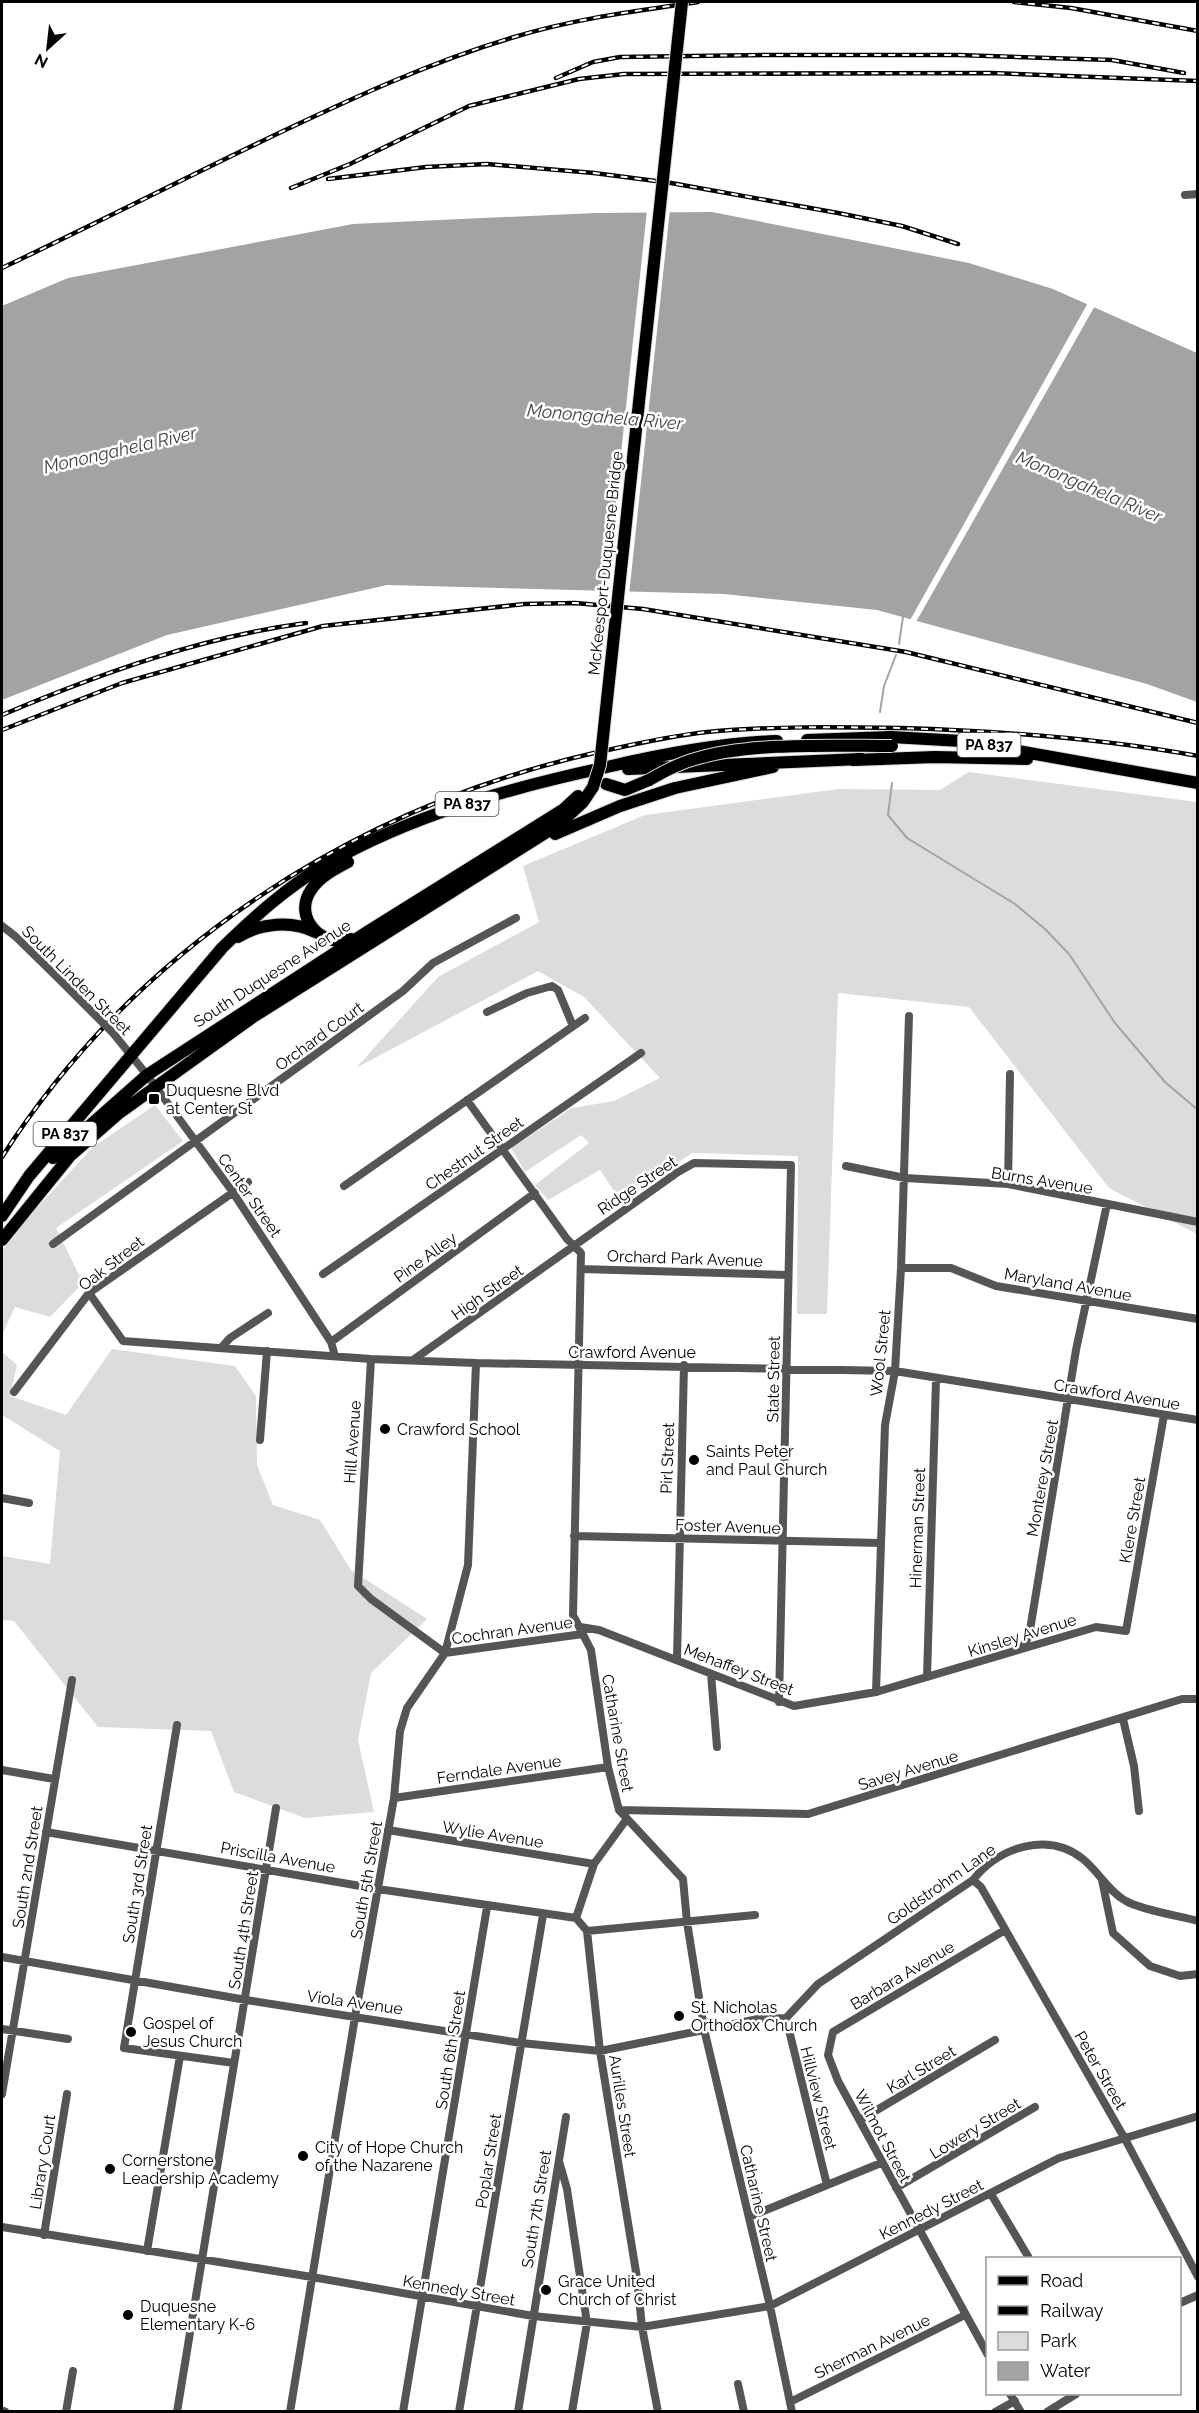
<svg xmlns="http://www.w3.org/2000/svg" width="1199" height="2413" font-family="Raleway,sans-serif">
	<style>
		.green { fill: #dcdcdc }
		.water { fill: #a3a3a3 }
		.pier { fill: #fff }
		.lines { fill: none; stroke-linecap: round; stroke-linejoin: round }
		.stream { stroke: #a3a3a3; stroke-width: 2 }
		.primary-casing { stroke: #dbdbdb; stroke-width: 14 }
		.minor { stroke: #555; stroke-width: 8 }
		.tertiary { stroke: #555; stroke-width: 9 }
		.primary { stroke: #000; stroke-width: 12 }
		.rail-casing { stroke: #000; stroke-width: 4.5 }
		.rail { stroke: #fff; stroke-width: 2; stroke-dasharray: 7; stroke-linecap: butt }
		.primary-bridge-casing { stroke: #dbdbdb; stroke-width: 14; stroke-linecap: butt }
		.minor-bridge { stroke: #555; stroke-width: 8 }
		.primary-bridge { stroke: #000; stroke-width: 12 }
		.poi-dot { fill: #000; stroke: #fff; stroke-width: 2 }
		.labels { text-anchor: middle; stroke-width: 5; stroke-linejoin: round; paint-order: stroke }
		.shield { fill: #fff; stroke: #4c4c4c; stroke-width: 1.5 }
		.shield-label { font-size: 15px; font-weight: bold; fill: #000 }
		.street-label { font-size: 16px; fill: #000; stroke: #fff }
		.poi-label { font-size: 16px; fill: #000; stroke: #fff; text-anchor: start }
		.water-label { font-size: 18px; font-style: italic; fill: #444; stroke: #fff }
	</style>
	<rect width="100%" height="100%" fill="#fff"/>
	<!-- green -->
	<path class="green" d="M 969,772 L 1197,802 L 1197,1234 L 1109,1188 L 969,1007 L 838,993 L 827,1314 L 797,1314 L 798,1156 L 692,1153 L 638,1190 L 633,1183 L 616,1194 L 600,1170 L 548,1200 L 535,1185 L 589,1143 L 581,1135 L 525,1172 L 511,1148 L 572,1108 L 614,1101 L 660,1078 L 584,997 L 538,971 L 356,1068 L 438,977 L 539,922 L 523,866 L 645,815 L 838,789 L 940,790 Z
		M 155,1105 L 183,1141 L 56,1228 L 83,1283 L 50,1317 L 15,1307 L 2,1335 L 2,1251 L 13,1234 L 93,1147 Z
		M 112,1349 L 235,1366 L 256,1396 L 257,1465 L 273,1505 L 320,1520 L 351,1570 L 427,1619 L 371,1673 L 358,1740 L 374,1812 L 305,1818 L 234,1792 L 211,1731 L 98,1727 L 14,1621 L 2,1620 L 2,1556 L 50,1564 L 60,1451 L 2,1415 L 2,1352 L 17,1365 L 10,1396 L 66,1415 Z"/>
	<!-- water -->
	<path class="water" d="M 712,212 L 969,263 L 1053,289 L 1197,353 L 1197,702 L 1147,684 L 877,610 L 724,594 L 387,585 L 167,635 L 2,700 L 2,306 L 68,278 L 353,224 L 595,213 Z"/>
	<!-- pier -->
	<path class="pier" d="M 670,209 L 629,595 L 606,594 L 647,210 Z
		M 1089,301 L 1096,304 L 920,615 L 915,623 L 909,622 Z"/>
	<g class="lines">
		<!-- stream -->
		<path class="stream" d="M 899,644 L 903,617
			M 880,712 L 884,686 L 896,655
			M 892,783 L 888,815 L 907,838 L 1015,904 L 1045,929 L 1069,954 L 1115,1023 L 1165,1082 L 1198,1110"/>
		<!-- primary casing -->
		<g class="primary-casing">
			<path id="primary" d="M 807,740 L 891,737 L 962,741 L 1198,783
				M 853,760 L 935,757 L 1027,759
				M 628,769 L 861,759
				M 606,784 L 625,790 L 649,780
				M 555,834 L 620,806 L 675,788 L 773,767
				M 348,862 C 335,869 319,877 311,890 C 292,918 323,949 351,939
				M 238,937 C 260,923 292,920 315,932
				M 53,1158 L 147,1075 L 367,932 L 564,809 L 578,796
				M 2,1216 L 29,1176 L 222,948 C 254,917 287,887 325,865 C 411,815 510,788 607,767 C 663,754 720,743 777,741
				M 2,1240 L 70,1156 L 118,1114 L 253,1017 L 558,825 L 583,802 L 593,787"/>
		</g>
		<!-- minor -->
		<path class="minor" d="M 1185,195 L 1198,194
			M 2,926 L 15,936 L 63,983
			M 487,1012 L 527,993 L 552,986 L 558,990 L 573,1026
			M 113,1033 L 147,1075 L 232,1191 L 331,1342 L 335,1356
			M 467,1100 L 567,1239 L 581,1253 L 573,1615 L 591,1650 L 608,1767 L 619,1810 L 683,1879 L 687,1922 L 704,2029 L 770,2306 L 792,2412
			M 846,1166 L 905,1178 L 1008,1184 L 1198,1222
			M 1008,1184 L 1010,1074
			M 344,1186 L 585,1018
			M 53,1244 L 403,991 L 433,963 L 516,918
			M 901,1268 L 951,1268 L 996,1286 L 1198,1319
			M 581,1269 L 788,1275
			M 323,1274 L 641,1053
			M 89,1293 L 123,1341 L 371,1359 L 476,1363 L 895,1371 L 1198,1420
			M 331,1342 L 535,1193
			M 221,1348 L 230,1338 L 268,1313
			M 371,1359 L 358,1586 L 371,1599 L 445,1653 L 583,1634
			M 413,1360 L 678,1172 L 694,1163 L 791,1165 L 779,1702
			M 14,1392 L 89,1293 L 248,1182
			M 260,1440 L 267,1351
			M 2,1498 L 29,1503
			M 574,1536 L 881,1543
			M 580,1627 L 599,1630 L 794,1706 L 876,1692 L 1096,1627 L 1126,1631 L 1164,1415
			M 1022,1648 L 1029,1636 L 1076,1350 L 1107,1204
			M 677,1659 L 684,1365
			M 711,1674 L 717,1747
			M 927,1677 L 936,1380
			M 876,1692 L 885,1425 L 895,1371 L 901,1268 L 909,1016
			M 1123,1719 L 1134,1766 L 1139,1811
			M 177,1725 L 124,2048 L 234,2063
			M 2,1770 L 54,1779
			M 394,1798 L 608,1767
			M 619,1810 L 808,1814 L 1182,1699 L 1198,1699
			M 626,1820 L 594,1864 L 576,1918 L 587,1931 L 600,2051 L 637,2278 L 642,2327 L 658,2412
			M 388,1830 L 594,1864
			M 46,1832 L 378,1889 L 576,1918
			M 973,1880 L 981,1887 L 1125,2139 L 1198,2277
			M 1102,1880 L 1113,1933 L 1150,1966 L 1180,1976 L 1198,1974
			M 587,1931 L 755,1915
			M 2,1957 L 246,2000 L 521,2043 L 600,2051 L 758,2019 L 786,2018 L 818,1984 L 973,1880 C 999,1847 1048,1831 1083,1859 C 1098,1871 1109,1892 1126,1901 C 1141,1910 1180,1916 1198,1921
			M 786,2018 L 827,2185
			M 2,2029 L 68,2039
			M 2,2094 L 72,1680
			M 860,2120 L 995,2040
			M 559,2161 L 567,2189 L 587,2323 L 572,2412
			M 896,2188 L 1035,2107
			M 991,2194 L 1029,2258
			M 749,2217 L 881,2163
			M 2,2227 L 312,2277 L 533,2316 L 642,2327 L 770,2306 L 1059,2158 L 1198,2116
			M 44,2235 L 67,2094
			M 147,2251 L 180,2056
			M 1180,2303 L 1198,2295
			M 988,2355 L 838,2081 L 828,2055 L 833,2032 L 1005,1930
			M 738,2384 L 744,2412
			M 1010,2394 L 1021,2412
			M 790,2402 L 965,2315
			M 66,2412 L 73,2371
			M 177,2412 L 276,1808
			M 290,2412 L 355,2017 L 394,1798 L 400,1731 L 407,1708 L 445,1653 L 468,1565 L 476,1363
			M 403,2412 L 487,1907
			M 459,2412 L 543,1915
			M 518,2412 L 566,2117
			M 995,2412 L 1015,2401
			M 1047,2412 L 1076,2394"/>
		<!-- tertiary -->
		<path class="tertiary" d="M 2,2411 L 5,2412"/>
		<!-- primary -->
		<use href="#primary" class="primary"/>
		<!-- rail casing -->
		<g class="rail-casing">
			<path id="rail" d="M 1014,2 L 1071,8 L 1198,31
				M 556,78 L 593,62 L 620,57 L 764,55 L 958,55 L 1112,60 L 1184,73
				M 328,179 L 426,167 L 487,164 L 594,173 L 671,183 L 838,213 L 902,226 L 958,244
				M 291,188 L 350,164 L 469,106 L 579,79 L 624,74 L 992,73 L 1198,81
				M 2,268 C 95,224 187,177 279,133 C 355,97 431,62 511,38 C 572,19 635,11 698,2
				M 2,715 C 99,674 201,637 306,623
				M 2,730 L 122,683 L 323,626 L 525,604 L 575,603 L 643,609 L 906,652 L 1198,723
				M 2,1157 C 136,948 354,808 594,753 C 631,745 669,736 707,732 C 771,726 837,727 902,728 C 1001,731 1100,738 1198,756"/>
		</g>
		<!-- rail -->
		<use href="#rail" class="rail"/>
		<!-- primary-bridge casing -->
		<g class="primary-bridge-casing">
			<path id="primary-bridge" d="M 649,780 C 663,772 679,763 695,759 C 751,742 832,746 892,746
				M 593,787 L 600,765 L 682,2"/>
		</g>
		<!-- minor-bridge -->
		<path class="minor-bridge" d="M 63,983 L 113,1033"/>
		<!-- primary-bridge -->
		<use href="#primary-bridge" class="primary-bridge"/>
	</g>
	<!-- markers -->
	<g class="poi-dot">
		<rect x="148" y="1093" width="12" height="12" rx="3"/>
		<circle cx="385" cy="1429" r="6"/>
		<circle cx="694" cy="1460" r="6"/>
		<circle cx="679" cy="2016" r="6"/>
		<circle cx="131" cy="2032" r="6"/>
		<circle cx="303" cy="2156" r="6"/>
		<circle cx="110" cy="2169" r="6"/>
		<circle cx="546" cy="2290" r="6"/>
		<circle cx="128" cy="2315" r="6"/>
	</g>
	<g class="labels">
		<!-- shield labels -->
		<g class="shield">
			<rect x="957.5" y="733" width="63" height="24" rx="4.5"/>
			<rect x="435.5" y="792" width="63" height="24" rx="4.5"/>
			<rect x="33.5" y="1122" width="63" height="24" rx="4.5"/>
		</g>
		<g class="shield-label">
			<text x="989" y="750">PA 837</text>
			<text x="467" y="809">PA 837</text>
			<text x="65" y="1139">PA 837</text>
		</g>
		<!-- street labels -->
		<g class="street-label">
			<text transform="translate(605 563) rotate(-84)" y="6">McKeesport-Duquesne Bridge</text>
			<text transform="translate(272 973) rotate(-33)" y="6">South Duquesne Avenue</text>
			<text transform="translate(77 980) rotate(45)" y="6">South Linden Street</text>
			<text transform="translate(319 1036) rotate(-36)" y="6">Orchard Court</text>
			<text transform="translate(474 1153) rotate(-35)" y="6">Chestnut Street</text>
			<text transform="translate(1042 1180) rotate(9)" y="6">Burns Avenue</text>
			<text transform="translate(637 1185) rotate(-34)" y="6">Ridge Street</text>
			<text transform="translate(250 1195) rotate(55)" y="6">Center Street</text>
			<text transform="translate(425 1257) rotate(-36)" y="6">Pine Alley</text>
			<text transform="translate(685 1258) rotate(2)" y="6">Orchard Park Avenue</text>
			<text transform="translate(111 1263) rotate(-38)" y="6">Oak Street</text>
			<text transform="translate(1068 1284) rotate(10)" y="6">Maryland Avenue</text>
			<text transform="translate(487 1292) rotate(-35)" y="6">High Street</text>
			<text x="632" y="1358">Crawford Avenue</text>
			<text transform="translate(880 1353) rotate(-84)" y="6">Wool Street</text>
			<text transform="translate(773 1379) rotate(-89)" y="6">State Street</text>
			<text transform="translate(1117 1394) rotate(9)" y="6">Crawford Avenue</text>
			<text transform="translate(352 1442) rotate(-86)" y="6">Hill Avenue</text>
			<text transform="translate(667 1458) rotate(-88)" y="6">Pirl Street</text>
			<text transform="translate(1042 1478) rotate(-80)" y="6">Monterey Street</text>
			<text transform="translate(1132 1520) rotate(-80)" y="6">Klere Street</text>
			<text transform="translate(728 1526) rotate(2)" y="6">Foster Avenue</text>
			<text transform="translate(917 1528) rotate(-88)" y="6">Hinerman Street</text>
			<text transform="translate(512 1630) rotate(-8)" y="6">Cochran Avenue</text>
			<text transform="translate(1022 1635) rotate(-17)" y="6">Kinsley Avenue</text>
			<text transform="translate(739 1669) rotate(21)" y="6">Mehaffey Street</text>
			<text transform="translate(618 1733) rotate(80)" y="6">Catharine Street</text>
			<text transform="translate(499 1769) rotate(-8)" y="6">Ferndale Avenue</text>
			<text transform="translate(908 1770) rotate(-17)" y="6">Savey Avenue</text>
			<text transform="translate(493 1834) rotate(9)" y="6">Wylie Avenue</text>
			<text transform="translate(278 1857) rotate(10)" y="6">Priscilla Avenue</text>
			<text transform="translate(27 1867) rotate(-81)" y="6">South 2nd Street</text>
			<text transform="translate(366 1880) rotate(-80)" y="6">South 5th Street</text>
			<text transform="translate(137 1884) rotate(-81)" y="6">South 3rd Street</text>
			<text transform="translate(941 1884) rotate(-35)" y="6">Goldstrohm Lane</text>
			<text transform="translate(243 1930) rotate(-81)" y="6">South 4th Street</text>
			<text transform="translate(902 1975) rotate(-31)" y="6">Barbara Avenue</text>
			<text transform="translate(355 2002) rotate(8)" y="6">Viola Avenue</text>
			<text transform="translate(450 2050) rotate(-81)" y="6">South 6th Street</text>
			<text transform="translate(921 2069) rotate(-31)" y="6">Karl Street</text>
			<text transform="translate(1101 2070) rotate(60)" y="6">Peter Street</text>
			<text transform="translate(819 2098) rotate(76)" y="6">Hillview Street</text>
			<text transform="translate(623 2106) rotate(81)" y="6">Aurilles Street</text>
			<text transform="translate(975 2128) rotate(-31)" y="6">Lowery Street</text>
			<text transform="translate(883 2136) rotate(62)" y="6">Wilmot Street</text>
			<text transform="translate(488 2161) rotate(-81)" y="6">Poplar Street</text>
			<text transform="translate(42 2162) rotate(-81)" y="6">Library Court</text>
			<text transform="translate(759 2203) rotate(77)" y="6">Catharine Street</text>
			<text transform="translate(536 2209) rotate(-81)" y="6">South 7th Street</text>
			<text transform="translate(931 2209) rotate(-27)" y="6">Kennedy Street</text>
			<text transform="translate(459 2290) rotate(10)" y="6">Kennedy Street</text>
			<text transform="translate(872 2346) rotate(-26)" y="6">Sherman Avenue</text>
		</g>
		<!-- poi labels -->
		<g class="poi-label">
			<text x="166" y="1096">Duquesne Blvd<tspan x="166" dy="18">at Center St</tspan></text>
			<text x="397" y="1435">Crawford School</text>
			<text x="706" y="1457">Saints Peter<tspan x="706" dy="18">and Paul Church</tspan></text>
			<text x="691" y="2013">St. Nicholas<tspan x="691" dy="18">Orthodox Church</tspan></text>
			<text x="143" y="2029">Gospel of<tspan x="143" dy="18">Jesus Church</tspan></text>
			<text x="315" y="2153">City of Hope Church<tspan x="315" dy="18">of the Nazarene</tspan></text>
			<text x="122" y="2166">Cornerstone<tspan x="122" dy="18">Leadership Academy</tspan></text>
			<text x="558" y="2287">Grace United<tspan x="558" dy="18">Church of Christ</tspan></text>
			<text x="140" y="2312">Duquesne<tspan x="140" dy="18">Elementary K-6</tspan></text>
		</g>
		<!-- water labels -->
		<g class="water-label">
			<text transform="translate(605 417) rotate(5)" y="6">Monongahela River</text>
			<text transform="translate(120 450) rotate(-13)" y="6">Monongahela River</text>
			<text transform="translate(1089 487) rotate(23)" y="6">Monongahela River</text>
		</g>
	</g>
	<!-- border -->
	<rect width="1199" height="2413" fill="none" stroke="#000000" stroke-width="6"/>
	<!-- legend -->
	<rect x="986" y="2257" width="195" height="138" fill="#ffffff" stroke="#999999" stroke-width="1.5"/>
	<rect x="998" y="2276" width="30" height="9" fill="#000000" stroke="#999999" stroke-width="1.5"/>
	<text x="1040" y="2287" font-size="18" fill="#000000">Road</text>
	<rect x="998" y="2306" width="30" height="9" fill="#000000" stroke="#999999" stroke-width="1.5"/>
	<text x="1040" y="2317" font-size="18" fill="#000000">Railway</text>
	<rect x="998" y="2332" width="30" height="18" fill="#dcdcdc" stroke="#999999" stroke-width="1.5"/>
	<text x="1040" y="2347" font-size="18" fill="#000000">Park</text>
	<rect x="998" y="2362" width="30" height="18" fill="#a3a3a3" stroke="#999999" stroke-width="1.5"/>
	<text x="1040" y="2377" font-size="18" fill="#000000">Water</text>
	<!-- north arrow -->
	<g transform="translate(48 48) rotate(207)" stroke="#ffffff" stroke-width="4.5" paint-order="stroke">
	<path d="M0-4.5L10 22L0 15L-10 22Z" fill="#000000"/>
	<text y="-9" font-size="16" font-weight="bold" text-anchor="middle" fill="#000000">N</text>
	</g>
</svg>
